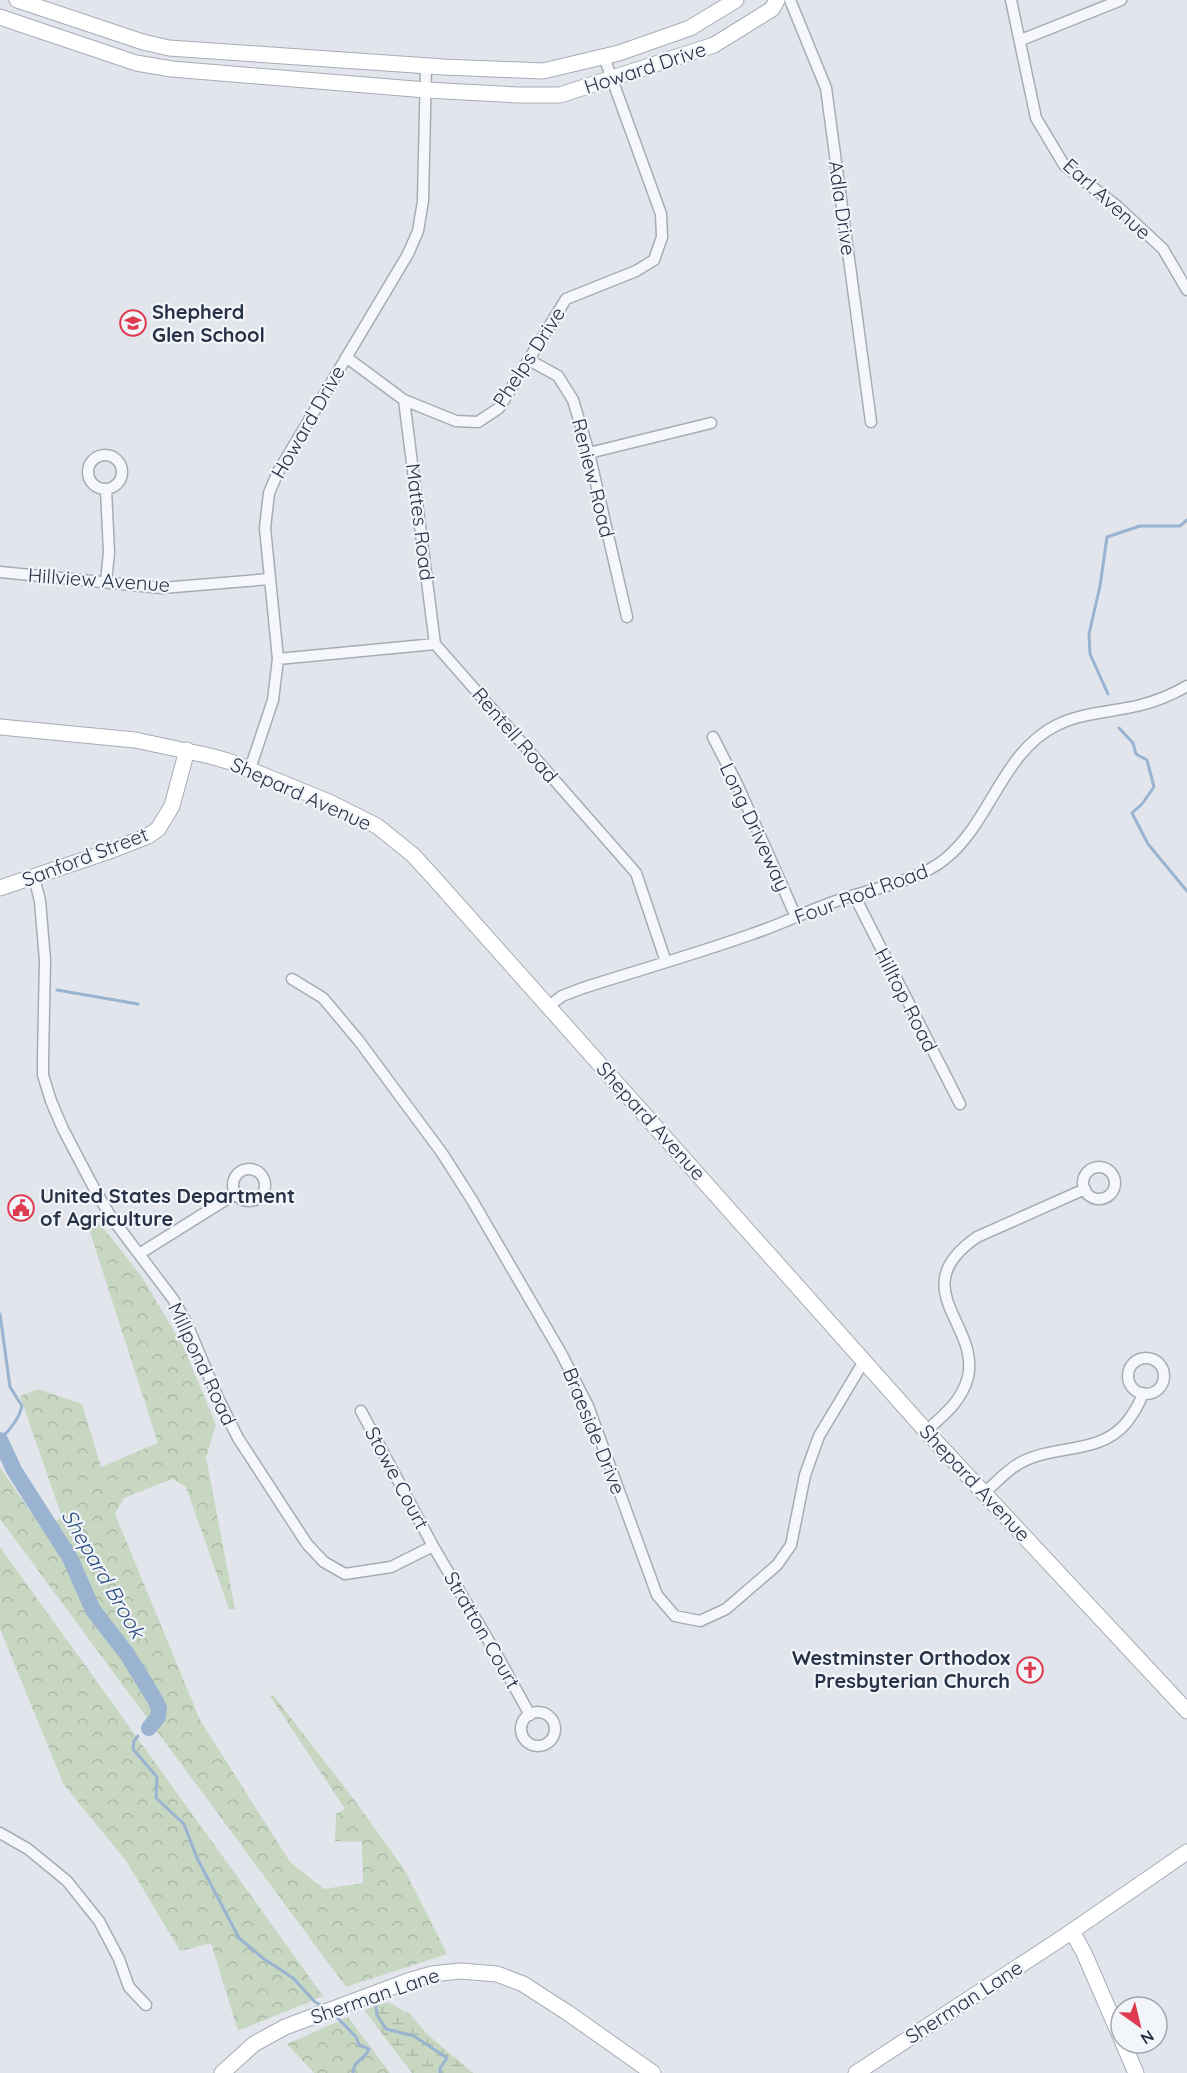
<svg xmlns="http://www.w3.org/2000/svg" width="1187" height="2073" font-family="Quicksand,sans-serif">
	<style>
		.forest { fill: url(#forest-crowns) }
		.wetland { fill: url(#wetland-marsh) }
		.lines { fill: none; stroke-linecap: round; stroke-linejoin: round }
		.stream { stroke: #99b3d0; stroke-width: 3 }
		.river { stroke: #99b3d0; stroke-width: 16 }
		.street-casing { stroke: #a6acb7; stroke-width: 13 }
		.secondary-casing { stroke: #a6acb7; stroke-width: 17 }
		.street { stroke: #f6f7fa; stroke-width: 10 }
		.secondary { stroke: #fff; stroke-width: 15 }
		.labels { text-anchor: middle; stroke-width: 4.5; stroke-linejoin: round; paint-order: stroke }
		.street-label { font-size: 20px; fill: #283247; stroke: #f2f5f9 }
		.poi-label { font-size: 20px; font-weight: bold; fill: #283247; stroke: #f2f5f9; text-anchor: start }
		.water-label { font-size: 21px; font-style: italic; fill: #2d5080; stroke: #f2f5f9 }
	</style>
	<defs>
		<pattern id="forest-crowns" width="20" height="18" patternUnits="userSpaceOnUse" patternTransform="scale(1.5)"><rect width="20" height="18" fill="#c7d7c2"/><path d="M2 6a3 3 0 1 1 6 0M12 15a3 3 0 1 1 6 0" fill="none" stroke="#abb9a8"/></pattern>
		<pattern id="wetland-marsh" width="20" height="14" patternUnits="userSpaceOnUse" patternTransform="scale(1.5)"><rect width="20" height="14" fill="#c7d7c2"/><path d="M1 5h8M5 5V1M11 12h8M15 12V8" fill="none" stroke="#abb9a8"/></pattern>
	</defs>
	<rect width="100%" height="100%" fill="#e2e6ec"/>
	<!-- forest -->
	<path class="forest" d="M 100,1224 L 142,1277 L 184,1348 L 216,1425 L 206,1457 L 235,1609 L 229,1609 L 186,1487 L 172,1479 L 124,1498 L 115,1514 L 200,1720 L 290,1862 L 324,1889 L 363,1883 L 362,1842 L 335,1841 L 336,1814 L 345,1809 L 270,1696 L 273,1695 L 356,1802 L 404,1869 L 447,1954 L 346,1987 L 0,1519 L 0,1467 L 43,1530 L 62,1517 L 20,1396 L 38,1389 L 82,1404 L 101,1467 L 158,1443 L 89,1229 Z
		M 0,1547 L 323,1996 L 238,2031 L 211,1943 L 180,1951 L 127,1862 L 64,1785 L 0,1629 Z
		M 348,2017 L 390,2073 L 314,2073 L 287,2044 Z"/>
	<!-- wetland -->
	<path class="wetland" d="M 388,2002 L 410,2014 L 426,2033 L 473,2073 L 412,2073 L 364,2010 Z"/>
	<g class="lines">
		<!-- stream -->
		<path class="stream" d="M 1108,694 L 1090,654 L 1089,634 L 1100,586 L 1107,537 L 1140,526 L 1180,526 L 1187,520
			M 1119,728 L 1133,743 L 1136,754 L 1147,760 L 1154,787 L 1142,804 L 1132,813 L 1148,844 L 1187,891
			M 57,990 L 138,1004
			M 0,1314 L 10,1387 L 22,1406 C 19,1420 10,1430 0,1439
			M 138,1736 L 134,1741 L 133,1749 L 157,1777 L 156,1798 L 184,1824 L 197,1858 L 239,1938 L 264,1959 L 293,1978 L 315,2002 L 323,2006
			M 371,2002 L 376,2006 L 377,2015 L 386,2029 L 414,2036 L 447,2058 L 440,2068 L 440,2073
			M 334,2014 L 356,2037 L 359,2045 L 369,2049 C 365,2060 353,2060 353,2073"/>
		<!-- river -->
		<path class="river" d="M 0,1440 L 14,1470 L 70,1558 L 93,1610 L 127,1654 L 154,1698 L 159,1708 L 158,1717 L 149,1728"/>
		<!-- street casing -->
		<g class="street-casing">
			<path id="street" d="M 790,0 L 826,88 L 871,422
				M 1011,0 L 1036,118 L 1064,165 L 1118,207 L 1163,249 L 1187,290
				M 1021,40 L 1121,0
				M 346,357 L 404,400 L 456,421 L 478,422 L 499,408 L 566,299 L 636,271 L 654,260 L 662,237 L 661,214 L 604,57
				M 529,360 L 558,376 L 573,400 L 589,453 L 627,617
				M 404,400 L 435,644
				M 589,453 L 711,423
				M88 472a17 17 0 1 1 34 0a17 17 0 1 1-34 0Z
				M 106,490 L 109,552 L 106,582
				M 0,572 L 162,588 L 270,579
				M 278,659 L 435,644 L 636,873 L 666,962
				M 713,737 L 738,786 L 796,917
				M 250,769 L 273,700 L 278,659 L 265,528 L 269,493 L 278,472 L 408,254 L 418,231 L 423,201 L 426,66
				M 34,877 L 40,901 L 45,960 L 43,1059 L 43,1075 L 51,1101 L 63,1129 L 95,1190 L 111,1217 L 173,1299 L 187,1324 L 218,1398 L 238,1438 L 307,1544 L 324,1562 L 345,1574 L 391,1567 L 433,1546
				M 854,895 L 960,1104
				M 292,979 L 323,998 L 359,1041 L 442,1153 L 472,1200 L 561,1353 L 588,1406 L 657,1595 L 675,1616 L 700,1621 L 726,1609 L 777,1565 L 791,1545 L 805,1475 L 819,1436 L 864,1361
				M 549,1006 L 562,996 L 583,988 C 639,970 696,954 752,934 C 780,925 807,911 836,901 C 870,889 917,882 945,859 C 991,822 1002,752 1057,725 C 1083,712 1114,712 1141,705 C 1157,701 1173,694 1187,686
				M1083 1183a16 16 0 1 1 32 0a16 16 0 1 1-32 0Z
				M233 1185a16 16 0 1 1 32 0a16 16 0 1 1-32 0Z
				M 139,1254 L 235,1194
				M1128 1376a18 18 0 1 1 36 0a18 18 0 1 1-36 0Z
				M 361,1411 L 433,1546 L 497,1655 L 530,1715
				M 926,1431 C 943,1416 962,1401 968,1377 C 980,1324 903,1288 977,1237 L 1085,1189
				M 984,1493 C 996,1483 1007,1470 1020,1463 C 1056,1443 1099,1456 1127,1422 C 1134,1412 1139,1405 1143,1393
				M521 1729a17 17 0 1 1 34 0a17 17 0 1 1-34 0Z
				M 0,1833 L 28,1849 L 67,1881 L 99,1921 L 119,1959 L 129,1987 L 146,2005"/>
		</g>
		<!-- secondary casing -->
		<g class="secondary-casing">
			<path id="secondary" d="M 17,0 L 143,42 L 169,48 L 444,67 L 543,71 L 619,53 L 690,28 L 736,0
				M 0,17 L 136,63 L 172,69 L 426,90 L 518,95 L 560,95 L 714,45 L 772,9 L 777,0
				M 0,727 L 135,740 L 210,756 L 231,762 L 329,802 L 377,826 L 413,855 L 434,878 L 926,1431 L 1187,1711
				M 0,888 L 107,852 L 148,836 L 158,829 L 172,806 L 187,750
				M 1072,1931 L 1084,1953 L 1121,2038
				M 1123,2043 L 1136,2073
				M 222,2073 L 254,2044 L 285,2027 L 408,1981 L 432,1974 L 460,1971 L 497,1974 L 523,1984 L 568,2013 L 653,2073
				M 856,2073 L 1065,1936 L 1187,1852"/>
		</g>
		<!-- street -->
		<use href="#street" class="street"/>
		<!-- secondary -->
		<use href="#secondary" class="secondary"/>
	</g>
	<!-- icons -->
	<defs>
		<g id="school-ring" transform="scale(1.35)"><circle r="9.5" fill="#f2f5f9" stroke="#de3a50" stroke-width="1.5"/><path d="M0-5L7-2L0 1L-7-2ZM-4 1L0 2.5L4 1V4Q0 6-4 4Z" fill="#de3a50"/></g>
		<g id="civic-ring" transform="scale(1.35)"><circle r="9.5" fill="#f2f5f9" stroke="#de3a50" stroke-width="1.5"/><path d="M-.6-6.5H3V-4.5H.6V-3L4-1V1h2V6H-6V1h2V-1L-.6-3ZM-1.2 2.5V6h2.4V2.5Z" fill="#de3a50"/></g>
		<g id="church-ring" transform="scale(1.35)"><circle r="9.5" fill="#f2f5f9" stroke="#de3a50" stroke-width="1.5"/><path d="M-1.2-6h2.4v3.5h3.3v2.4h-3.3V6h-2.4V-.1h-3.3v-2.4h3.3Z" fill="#de3a50"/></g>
	</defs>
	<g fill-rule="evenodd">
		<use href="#school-ring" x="133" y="323"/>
		<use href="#civic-ring" x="21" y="1208"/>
		<use href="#church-ring" x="1030" y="1670"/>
	</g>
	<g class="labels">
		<!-- street labels -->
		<g class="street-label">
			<text transform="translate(645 68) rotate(-18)" y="7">Howard Drive</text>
			<text transform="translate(1107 199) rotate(42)" y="7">Earl Avenue</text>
			<text transform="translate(842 208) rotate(82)" y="7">Adla Drive</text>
			<text transform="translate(529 357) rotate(-57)" y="7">Phelps Drive</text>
			<text transform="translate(308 422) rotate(-60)" y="7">Howard Drive</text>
			<text transform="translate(593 478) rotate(76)" y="7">Reniew Road</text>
			<text transform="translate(420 522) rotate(83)" y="7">Mattes Road</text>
			<text transform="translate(99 580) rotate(4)" y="7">Hillview Avenue</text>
			<text transform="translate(515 735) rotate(49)" y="7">Rentell Road</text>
			<text transform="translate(301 794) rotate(24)" y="7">Shepard Avenue</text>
			<text transform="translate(755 827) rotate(65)" y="7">Long Driveway</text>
			<text transform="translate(85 857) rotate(-21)" y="7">Sanford Street</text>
			<text transform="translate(861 894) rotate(-20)" y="7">Four Rod Road</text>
			<text transform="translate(906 1000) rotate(63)" y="7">Hilltop Road</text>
			<text transform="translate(651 1121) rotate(48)" y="7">Shepard Avenue</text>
			<text transform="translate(202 1364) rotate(65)" y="7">Millpond Road</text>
			<text transform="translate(594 1431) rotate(68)" y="7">Braeside Drive</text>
			<text transform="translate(397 1478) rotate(62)" y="7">Stowe Court</text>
			<text transform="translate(975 1483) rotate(47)" y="7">Shepard Avenue</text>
			<text transform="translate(482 1630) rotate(60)" y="7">Stratton Court</text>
			<text transform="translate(375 1996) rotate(-19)" y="7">Sherman Lane</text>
			<text transform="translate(964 2002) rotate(-33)" y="7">Sherman Lane</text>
		</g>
		<!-- poi labels -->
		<g class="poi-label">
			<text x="152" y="319">Shepherd<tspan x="152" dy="23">Glen School</tspan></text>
			<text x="40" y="1203">United States Department<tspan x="40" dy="23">of Agriculture</tspan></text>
			<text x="1010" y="1665" text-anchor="end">Westminster Orthodox<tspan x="1010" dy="23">Presbyterian Church</tspan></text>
		</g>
		<!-- water labels -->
		<g class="water-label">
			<text transform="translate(103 1574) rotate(60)" y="7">Shepard Brook</text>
		</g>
	</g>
	<!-- north arrow -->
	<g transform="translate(1139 2025) rotate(146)"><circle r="28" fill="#f2f5f9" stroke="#a1a7b2" stroke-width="1.5"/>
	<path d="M0-4.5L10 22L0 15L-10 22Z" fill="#de3a50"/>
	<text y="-9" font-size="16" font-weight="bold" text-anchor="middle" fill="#283247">N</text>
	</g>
</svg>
